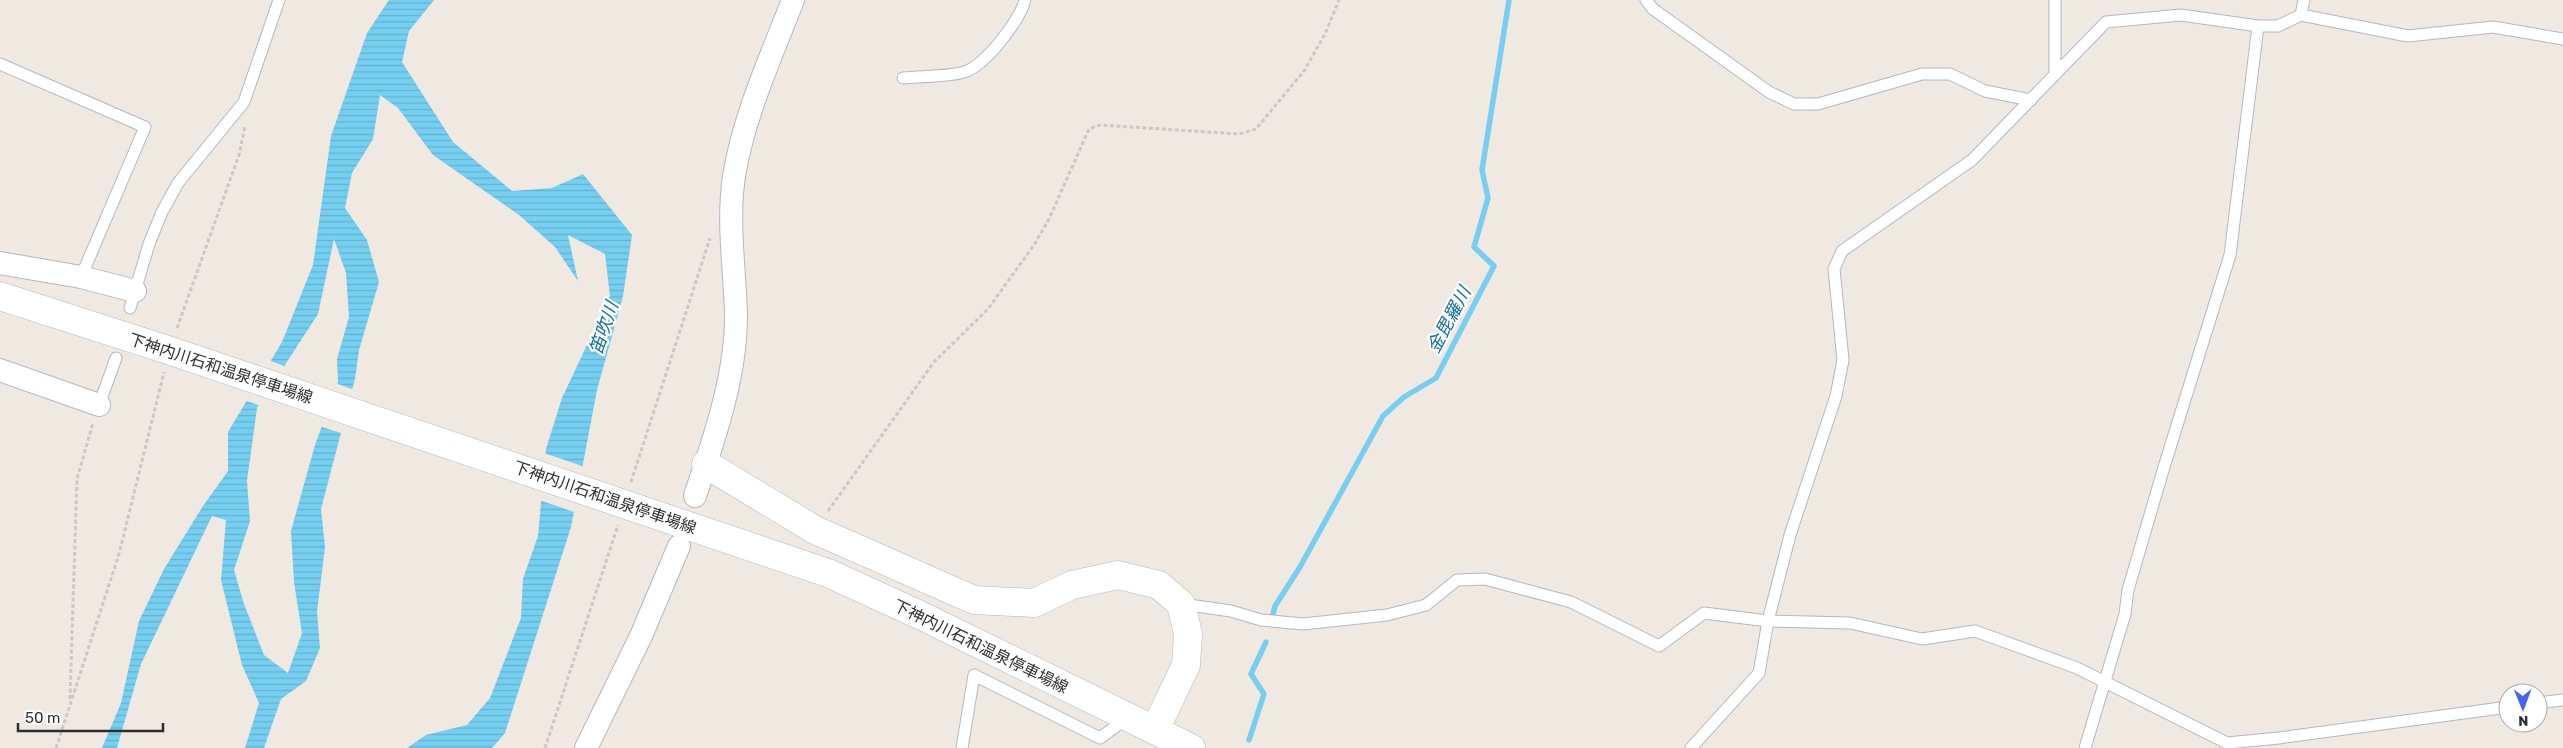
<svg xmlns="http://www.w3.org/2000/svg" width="2563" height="748" font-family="Rubik,'Noto Sans JP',sans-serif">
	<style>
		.water { fill: url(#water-rules); fill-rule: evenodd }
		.pier { fill: #efe9e1 }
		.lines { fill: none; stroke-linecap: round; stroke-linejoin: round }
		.stream { stroke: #75cff0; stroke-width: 5.5 }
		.service-casing { stroke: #b4b7c1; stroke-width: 13 }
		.minor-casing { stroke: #b4b7c1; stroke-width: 24 }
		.secondary-casing { stroke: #b4b7c1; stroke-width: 29 }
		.path { stroke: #c9c9c9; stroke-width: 3; stroke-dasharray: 4 2.5; stroke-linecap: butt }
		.service { stroke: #fff; stroke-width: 11 }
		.minor { stroke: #fff; stroke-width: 22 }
		.secondary { stroke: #fff; stroke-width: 28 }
		.labels { text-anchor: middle; stroke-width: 4.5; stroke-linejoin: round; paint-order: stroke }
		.street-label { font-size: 16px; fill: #2e2e2e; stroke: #fff }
		.water-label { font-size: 18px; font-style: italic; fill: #0d6fa3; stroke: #fff }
	</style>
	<defs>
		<pattern id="water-rules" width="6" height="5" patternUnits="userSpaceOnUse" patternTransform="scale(1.25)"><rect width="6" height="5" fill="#75cff0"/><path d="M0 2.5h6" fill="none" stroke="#66b2ce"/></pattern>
	</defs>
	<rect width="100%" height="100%" fill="#efe9e1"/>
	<!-- water -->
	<path class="water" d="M 389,0 L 434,0 L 409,31 L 402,62 L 453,142 L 512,191 L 552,188 L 583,174 L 632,235 L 623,296 L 597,390 L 571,527 L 505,733 L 492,748 L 407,748 L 426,735 L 467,725 L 490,698 L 521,618 L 523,579 L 538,536 L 546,449 L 562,398 L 610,296 L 605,254 L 568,235 L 578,281 L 555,247 L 519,215 L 433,155 L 398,108 L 380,95 L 373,139 L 352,173 L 345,208 L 367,240 L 379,282 L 359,350 L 355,379 L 321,509 L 325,547 L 317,612 L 320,648 L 306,681 L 281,699 L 264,748 L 245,748 L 259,703 L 242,665 L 221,580 L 226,520 L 212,516 L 141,664 L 117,748 L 102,748 L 121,703 L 139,621 L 164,569 L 203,506 L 228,471 L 228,432 L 282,342 L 313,265 L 331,136 L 367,33 ZM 334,239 L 346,273 L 349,317 L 337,359 L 338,382 L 315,445 L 291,531 L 294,582 L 302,633 L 288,673 L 264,655 L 244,604 L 234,570 L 250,521 L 247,481 L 257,408 L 318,314 Z"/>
	<!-- pier -->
	<path class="pier" d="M 268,360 L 287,367 L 261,406 L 244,400 Z
		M 335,383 L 355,390 L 344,434 L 319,426 Z
		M 544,453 L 585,467 L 577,513 L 539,500 Z"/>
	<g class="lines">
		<!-- stream -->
		<path class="stream" d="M 1273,614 L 1275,606 L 1300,567 L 1383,416 L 1404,397 L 1436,378 L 1494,266 L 1474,247 L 1488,198 L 1482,170 L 1509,0
			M 1249,740 L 1264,694 L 1251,674 L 1266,642"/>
		<!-- service casing -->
		<g class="service-casing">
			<path id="service" d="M 1646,0 L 1653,9 L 1769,92 L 1794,104 L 1818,104 L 1922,74 L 1950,74 L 1985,91 L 2031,100
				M 2301,15 L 2304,0
				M 0,64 L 145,127 L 81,277
				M 2055,75 L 2055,0
				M 903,78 C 921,76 948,77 964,72 C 985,66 1020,20 1025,0
				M 130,308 L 149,244 L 162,212 L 178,183 L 244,102 L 279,0
				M 99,405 L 116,358
				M 1182,604 L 1231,611 L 1261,620 L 1303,624 L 1387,615 L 1426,605 L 1457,580 L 1485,579 L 1571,602 L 1659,646 L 1704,613 L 1768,621 L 1850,623 L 1922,639 L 1975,631 L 2077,668 L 2227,743 L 2279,738 L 2508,707
				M 2538,703 L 2563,700
				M 962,748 L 974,675 L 1100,738 L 1127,718
				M 1691,748 L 1759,673 L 1768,621 L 1790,535 L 1836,396 L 1843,360 L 1834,269 L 1842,251 L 1972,160 L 2106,22 L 2181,15 L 2258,26 L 2278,26 L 2301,15 L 2408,36 L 2493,27 L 2563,39
				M 2085,748 L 2125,614 L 2128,590 L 2164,467 L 2230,255 L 2258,26"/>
		</g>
		<!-- minor casing -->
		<g class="minor-casing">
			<path id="minor" d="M 0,263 L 81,277 L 135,291
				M 0,370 L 99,405
				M 695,496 C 714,439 736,377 736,316 C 735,269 727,223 734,176 C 744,115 771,57 793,0
				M 586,748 L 641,636 L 679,546"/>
		</g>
		<!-- secondary casing -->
		<g class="secondary-casing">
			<path id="secondary" d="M 0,296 L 171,351 L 828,573 L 924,617 L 1191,748
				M 706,464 L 815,530 L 974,600 L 1034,603 L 1072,585 L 1118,575 L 1159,585 L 1181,604 L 1188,634 L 1186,665 L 1155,730"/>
		</g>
		<!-- path -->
		<path class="path" d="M 177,328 L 239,155 L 245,126
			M 631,482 L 710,238
			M 828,511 L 934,362 L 988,309 L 1034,245 L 1049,219 L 1089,129 L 1100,125 L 1239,134 L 1256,129 L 1304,71 L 1325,34 L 1339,0
			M 70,699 L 77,479 L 93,423
			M 56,748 L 119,554 L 164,372
			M 545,748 L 618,525"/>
		<!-- service -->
		<use href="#service" class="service"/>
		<!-- minor -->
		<use href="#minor" class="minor"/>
		<!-- secondary -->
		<use href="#secondary" class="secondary"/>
	</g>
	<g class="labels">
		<!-- street labels -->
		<g class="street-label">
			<text transform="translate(221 368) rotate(18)" y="6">下神内川石和温泉停車場線</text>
			<text transform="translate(605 497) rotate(19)" y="6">下神内川石和温泉停車場線</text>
			<text transform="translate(981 646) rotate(26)" y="6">下神内川石和温泉停車場線</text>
		</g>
		<!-- water labels -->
		<g class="water-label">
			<text transform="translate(1449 320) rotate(-62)" y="6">金毘羅川</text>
			<text transform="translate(604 328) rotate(-71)" y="6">笛吹川</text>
		</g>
	</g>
	<!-- north arrow -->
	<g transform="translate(2523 708) rotate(179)"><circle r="24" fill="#ffffff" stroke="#ababab"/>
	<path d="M0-4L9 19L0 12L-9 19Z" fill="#4264fb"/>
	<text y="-8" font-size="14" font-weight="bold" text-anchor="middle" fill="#2e2e2e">N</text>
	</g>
	<!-- scale -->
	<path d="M18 723v8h145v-8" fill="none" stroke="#2e2e2e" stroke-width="2.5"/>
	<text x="25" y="723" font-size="15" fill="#2e2e2e" stroke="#ffffff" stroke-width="4" paint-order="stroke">50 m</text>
</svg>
